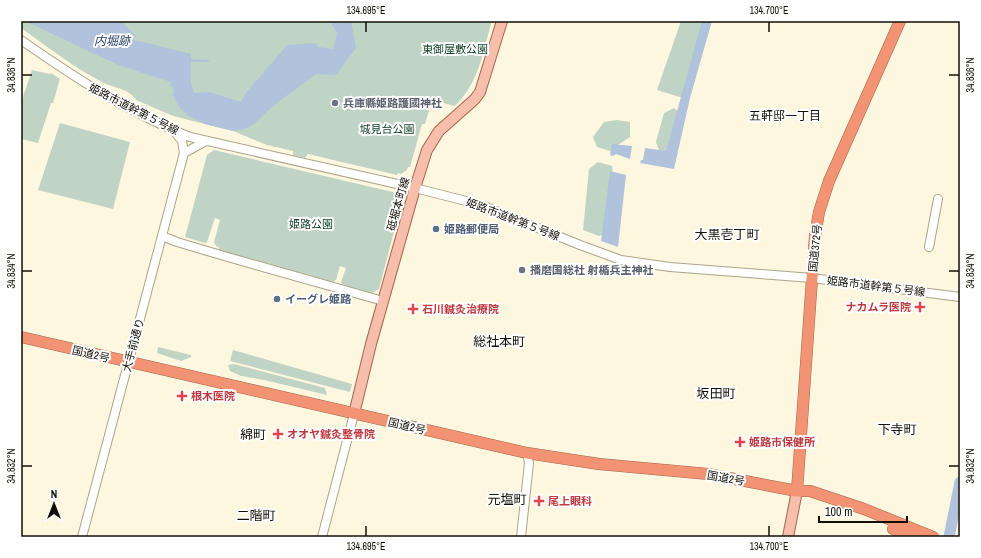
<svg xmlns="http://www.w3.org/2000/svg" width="981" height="558" font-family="'Archivo Narrow','Noto Sans JP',sans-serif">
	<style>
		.green { fill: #c0d4c6 }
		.water { fill: #b0c2dc }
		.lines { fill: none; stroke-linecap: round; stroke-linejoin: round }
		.river { stroke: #b0c2dc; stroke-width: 11 }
		.minor-casing { stroke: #aca487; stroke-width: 10 }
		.major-casing { stroke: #a4654c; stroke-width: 12 }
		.highway-casing { stroke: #a4654c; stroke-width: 12 }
		.minor { stroke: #fff; stroke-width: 8 }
		.major { stroke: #f7beab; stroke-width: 10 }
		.highway { stroke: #f29373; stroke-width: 11 }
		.ticks { fill: none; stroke: #120f05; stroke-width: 1.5 }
		.worship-dot { fill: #6b7280; stroke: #fff; stroke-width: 1.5 }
		.service-dot { fill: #5c6f8a; stroke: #fff; stroke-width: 1.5 }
		.health-dot { fill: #e0444e; stroke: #fff; stroke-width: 1.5 }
		.labels { text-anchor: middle; stroke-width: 4; stroke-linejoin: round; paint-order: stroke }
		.park-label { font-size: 11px; fill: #0c3f24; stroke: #fff }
		.worship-label { font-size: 11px; font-weight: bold; fill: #5b616d; stroke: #fff; text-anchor: start }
		.street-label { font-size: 11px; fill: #120f05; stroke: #fff }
		.service-label { font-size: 11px; font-weight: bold; fill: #4e5e75; stroke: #fff; text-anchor: start }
		.health-label { font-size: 11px; font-weight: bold; fill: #be3a42; stroke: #fff; text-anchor: start }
		.water-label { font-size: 12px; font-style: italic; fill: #2b4369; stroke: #fff }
		.neighbourhood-label { font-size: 12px; fill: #120f05; stroke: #fff }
		.quarter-label { font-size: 13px; fill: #120f05; stroke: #fff }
		.neatline { fill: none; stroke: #120f05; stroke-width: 1.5 }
		.ticks-label { font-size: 10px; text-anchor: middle; fill: #120f05 }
	</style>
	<rect width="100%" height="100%" fill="#fef7df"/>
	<!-- green -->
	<path class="green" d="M 21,21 L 492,21 C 482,54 480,81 455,106 L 432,100 L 425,124 L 422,124 L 410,167 L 408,167 L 407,170 L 401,174 L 398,173 L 397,175 L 308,154 L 305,158 L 293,155 L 293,151 L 267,145 L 233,131 L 173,116 L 136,100 C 130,89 114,88 104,83 C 74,68 48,47 21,28 Z
		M 681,21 L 707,21 L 683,98 L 657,90 Z
		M 32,70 L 50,74 L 51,73 L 60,79 L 53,103 L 51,103 L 38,143 L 21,139 L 21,103 Z
		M 674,108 L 681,114 L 672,150 L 660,153 L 656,142 L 664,113 Z
		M 617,120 L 630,122 L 630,137 L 615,147 L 613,152 L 597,147 L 593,137 L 604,122 Z
		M 60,123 L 130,142 L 113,209 L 38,190 Z
		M 214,150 L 397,193 L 402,201 L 379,289 L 372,293 L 342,285 L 341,282 L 346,268 L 340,266 L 336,280 L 333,282 L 219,250 L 219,247 L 216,246 L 214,242 L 220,220 L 215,218 L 207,242 L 205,243 L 185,237 L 207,155 Z
		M 598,162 L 612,166 L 613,176 L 606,233 L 599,236 L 583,230 L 589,169 Z
		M 158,347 L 191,355 L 191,357 L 181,361 L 157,353 Z
		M 233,350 L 352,384 L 350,392 L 230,361 Z
		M 234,364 L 325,388 L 327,395 L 264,380 L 241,376 L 230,371 L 228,365 Z"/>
	<!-- water -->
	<path class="water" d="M 25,21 L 121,21 L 135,35 L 134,40 L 191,54 L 191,59 L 209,60 L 209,62 L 191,62 L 191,83 L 194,93 L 209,92 L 241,102 L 245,94 L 287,45 L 316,43 L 318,47 L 333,49 L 337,33 L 330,21 L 351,21 L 356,48 L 336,75 L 316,74 L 274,105 L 254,124 L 244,129 L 233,131 L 205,124 L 187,115 L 179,107 L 172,94 L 174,93 L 173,87 L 171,87 L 171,82 L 118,65 Z
		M 702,21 L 712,21 L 690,98 L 674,169 L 640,163 L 641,160 L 643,160 L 645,148 L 666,151 Z
		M 612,144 L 632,146 L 630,159 L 616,154 L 613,156 L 610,155 Z
		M 610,171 L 626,175 L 618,247 L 601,241 Z"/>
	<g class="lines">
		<!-- river -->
		<path class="river" d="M 949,537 L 960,482"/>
		<!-- minor casing -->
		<g class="minor-casing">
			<path id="minor" d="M 21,40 C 74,77 129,113 190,137 L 415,188 L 466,201 L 484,206 L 580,245 L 621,260 L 670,267 L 812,278 L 960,297
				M 184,153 L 206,141
				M 162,236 L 177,242 L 231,258 L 383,301
				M 929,247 L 938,199
				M 82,537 L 184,153 L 182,141 L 174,131
				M 322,537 L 354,414
				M 521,537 L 529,463 L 527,453"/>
		</g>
		<!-- major casing -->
		<g class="major-casing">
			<path id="major" d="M 354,414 L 371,344 L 415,188 L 427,150 L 439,131 L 475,99 L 480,92 L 502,21
				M 788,537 L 797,491"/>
		</g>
		<!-- highway casing -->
		<g class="highway-casing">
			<path id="highway" d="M 21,337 L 527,453 L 599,464 L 708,474 L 797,491 L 810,491 L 864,509 L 933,537
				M 797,491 L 815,236 L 819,212 L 829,181 L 900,21
				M 893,529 L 912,537"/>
		</g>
		<!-- minor -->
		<use href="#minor" class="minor"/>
		<!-- major -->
		<use href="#major" class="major"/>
		<!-- highway -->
		<use href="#highway" class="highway"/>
	</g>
	<!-- ticks -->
	<path class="ticks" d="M 366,22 L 366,32M 769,22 L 769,32M 22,75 L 32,75M 949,75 L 959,75M 22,271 L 32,271M 949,271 L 959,271M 22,466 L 32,466M 949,466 L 959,466M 366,526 L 366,536M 769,526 L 769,536"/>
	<!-- markers -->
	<g class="worship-dot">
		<circle cx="335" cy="103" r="4"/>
		<circle cx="522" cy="270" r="4"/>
	</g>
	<g class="service-dot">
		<circle cx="436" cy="229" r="4"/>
		<circle cx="277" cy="299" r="4"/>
	</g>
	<g class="health-dot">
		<path d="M918 301h4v4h4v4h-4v4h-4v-4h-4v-4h4z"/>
		<path d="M411 303h4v4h4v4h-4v4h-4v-4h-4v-4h4z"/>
		<path d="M180 390h4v4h4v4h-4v4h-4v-4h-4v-4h4z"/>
		<path d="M276 428h4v4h4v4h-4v4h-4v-4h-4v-4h4z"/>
		<path d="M738 436h4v4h4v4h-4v4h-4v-4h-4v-4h4z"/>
		<path d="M537 495h4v4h4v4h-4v4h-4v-4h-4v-4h4z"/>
	</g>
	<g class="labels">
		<!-- park labels -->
		<g class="park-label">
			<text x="455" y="53">東御屋敷公園</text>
			<text x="387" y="133">城見台公園</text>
			<text x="311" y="228">姫路公園</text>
		</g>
		<!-- worship labels -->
		<g class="worship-label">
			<text x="343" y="107">兵庫縣姫路護國神社</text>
			<text x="530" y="274">播磨国総社 射楯兵主神社</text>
		</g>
		<!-- street labels -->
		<g class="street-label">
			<text transform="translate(134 109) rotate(27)" y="4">姫路市道幹第５号線</text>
			<text transform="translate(398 204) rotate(-74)" y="4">砥堀本町線</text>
			<text transform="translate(513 219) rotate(21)" y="4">姫路市道幹第５号線</text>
			<text transform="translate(815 248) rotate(-84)" y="4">国道372号</text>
			<text transform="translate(876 286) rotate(7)" y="4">姫路市道幹第５号線</text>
			<text transform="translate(133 345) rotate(-75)" y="4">大手前通り</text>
			<text transform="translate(91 354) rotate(13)" y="4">国道2号</text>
			<text transform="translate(407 426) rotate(13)" y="4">国道2号</text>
			<text transform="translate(726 478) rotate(10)" y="4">国道2号</text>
		</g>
		<!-- service labels -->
		<g class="service-label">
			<text x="444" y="233">姫路郵便局</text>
			<text x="285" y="303">イーグレ姫路</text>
		</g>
		<!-- health labels -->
		<g class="health-label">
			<text x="911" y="311" text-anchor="end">ナカムラ医院</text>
			<text x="422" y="313">石川鍼灸治療院</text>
			<text x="191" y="400">根木医院</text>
			<text x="287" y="438">オオヤ鍼灸整骨院</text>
			<text x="749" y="446">姫路市保健所</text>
			<text x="548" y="505">尾上眼科</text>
		</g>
		<!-- water labels -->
		<g class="water-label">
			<text x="112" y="45">内堀跡</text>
		</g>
		<!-- neighbourhood labels -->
		<g class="neighbourhood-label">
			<text x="785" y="120">五軒邸一丁目</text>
		</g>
		<!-- quarter labels -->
		<g class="quarter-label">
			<text x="727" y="239">大黒壱丁町</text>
			<text x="499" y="346">総社本町</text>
			<text x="716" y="398">坂田町</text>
			<text x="897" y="434">下寺町</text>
			<text x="253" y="439">綿町</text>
			<text x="507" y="504">元塩町</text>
			<text x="256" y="520">二階町</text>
		</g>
	</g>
	<!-- border -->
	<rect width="981" height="558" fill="none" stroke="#ffffff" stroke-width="44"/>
	<!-- north arrow -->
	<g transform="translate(54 504)" stroke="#ffffff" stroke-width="3" paint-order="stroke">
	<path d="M0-3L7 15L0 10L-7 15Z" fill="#120f05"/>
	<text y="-6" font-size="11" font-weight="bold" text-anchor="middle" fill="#120f05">N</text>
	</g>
	<!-- scale -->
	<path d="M819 516v6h88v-6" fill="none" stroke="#120f05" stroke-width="2"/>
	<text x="825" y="516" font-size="12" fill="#120f05" stroke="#ffffff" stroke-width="3" paint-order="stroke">100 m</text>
	<rect x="22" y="22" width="937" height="514" class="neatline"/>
	<g class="ticks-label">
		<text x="366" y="14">134.695°E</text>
		<text x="769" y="14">134.700°E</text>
		<text transform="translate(11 75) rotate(-90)" y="4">34.836°N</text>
		<text transform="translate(970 75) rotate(-90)" y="4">34.836°N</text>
		<text transform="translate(11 271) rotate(-90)" y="4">34.834°N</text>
		<text transform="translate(970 271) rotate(-90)" y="4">34.834°N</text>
		<text transform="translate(11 466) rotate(-90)" y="4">34.832°N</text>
		<text transform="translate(970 466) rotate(-90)" y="4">34.832°N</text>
		<text x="366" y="550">134.695°E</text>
		<text x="769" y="550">134.700°E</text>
	</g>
</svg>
